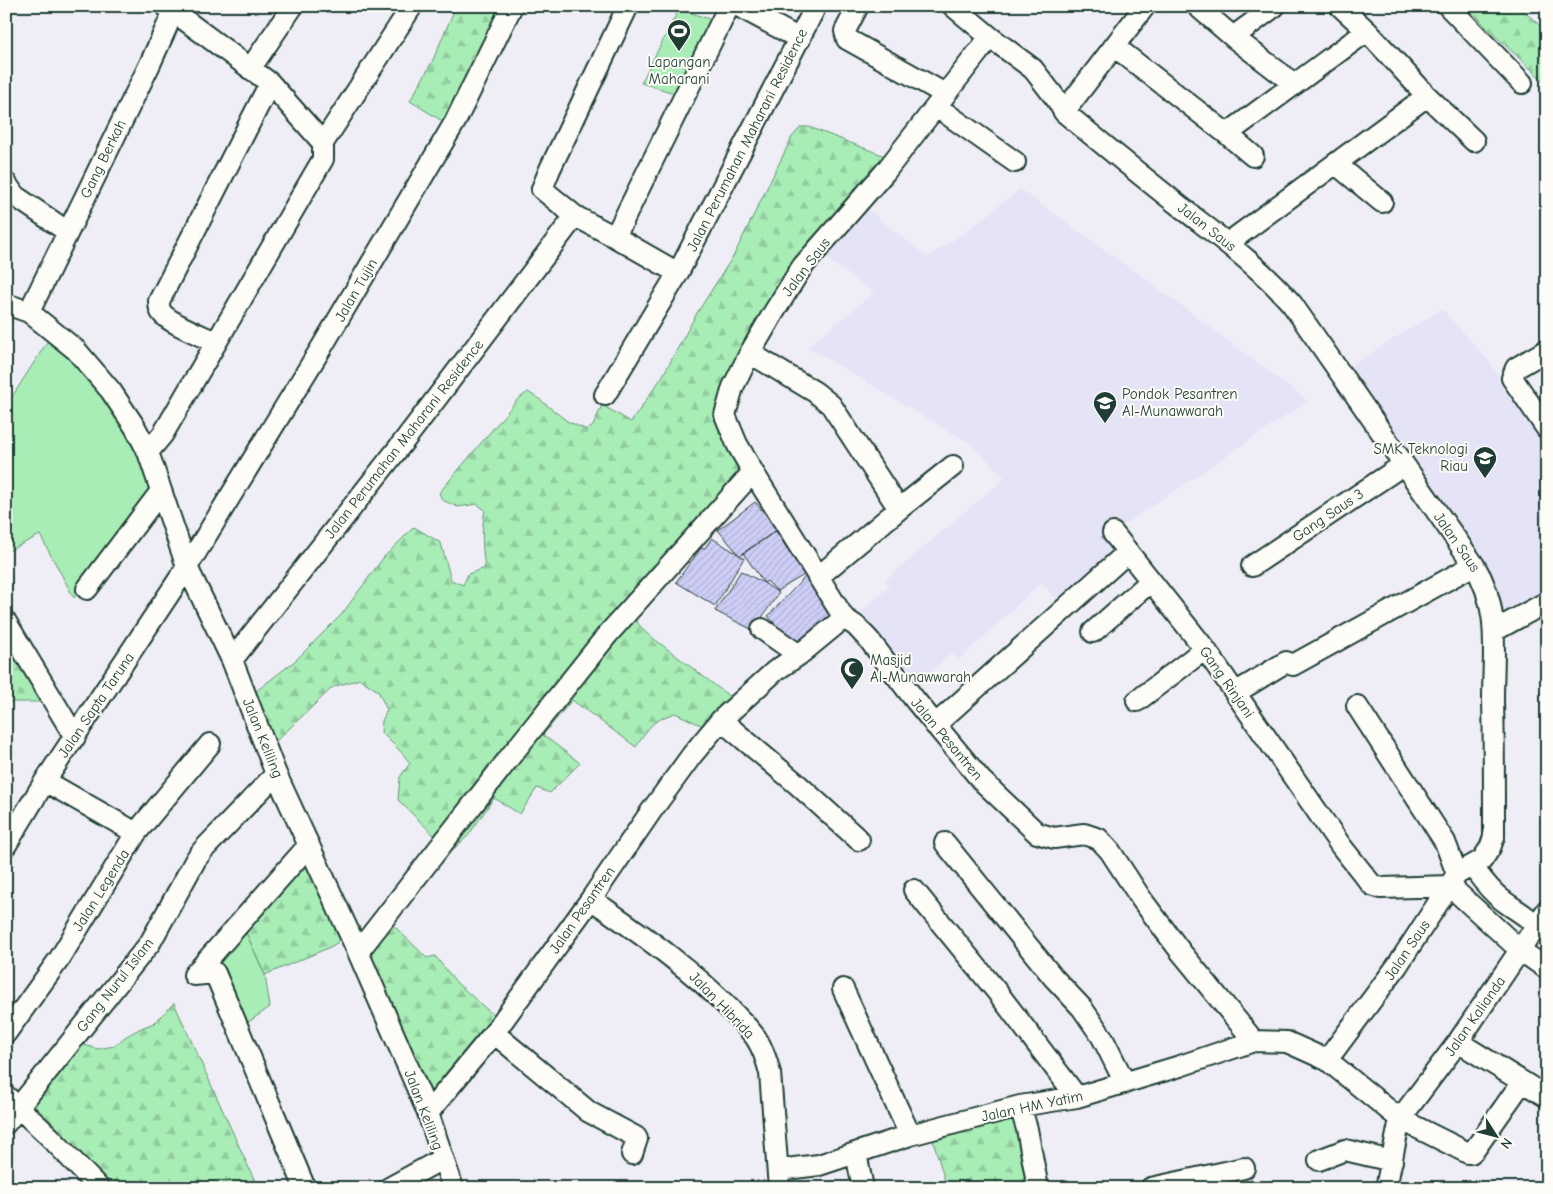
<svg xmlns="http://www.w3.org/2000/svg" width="1553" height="1194" font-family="'Comic Neue',sans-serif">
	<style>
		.built { fill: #e5e4f7 }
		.grass { fill: #a8ecb6; stroke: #649475 }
		.forest { fill: url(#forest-firs); stroke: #649475 }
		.building { fill: url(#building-hatch); stroke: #1f3d34 }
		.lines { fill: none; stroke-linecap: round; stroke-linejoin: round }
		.minor-casing { stroke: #1f3d34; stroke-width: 24 }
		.minor { stroke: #fdfcf7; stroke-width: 20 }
		.labels { text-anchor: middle; stroke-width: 4; stroke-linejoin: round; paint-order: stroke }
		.poi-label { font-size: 15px; fill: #1f3d34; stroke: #fdfcf7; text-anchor: start }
		.street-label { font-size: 15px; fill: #1f3d34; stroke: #fdfcf7 }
	</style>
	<defs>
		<pattern id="forest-firs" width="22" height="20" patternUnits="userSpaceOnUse" patternTransform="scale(1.25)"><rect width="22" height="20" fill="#a8ecb6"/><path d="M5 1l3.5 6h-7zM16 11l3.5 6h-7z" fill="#90cb9d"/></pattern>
		<pattern id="building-hatch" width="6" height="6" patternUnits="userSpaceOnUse" patternTransform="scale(1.25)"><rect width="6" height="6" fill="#cecef7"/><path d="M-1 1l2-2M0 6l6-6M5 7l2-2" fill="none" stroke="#b0b2d4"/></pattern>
	</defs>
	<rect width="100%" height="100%" fill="#efeef7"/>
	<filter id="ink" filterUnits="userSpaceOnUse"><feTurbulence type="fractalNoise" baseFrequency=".02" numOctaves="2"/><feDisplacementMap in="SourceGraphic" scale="10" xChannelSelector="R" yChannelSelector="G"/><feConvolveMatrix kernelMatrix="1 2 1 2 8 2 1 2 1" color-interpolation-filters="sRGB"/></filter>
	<g filter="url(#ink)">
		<!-- built -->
		<path class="built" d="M 1020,189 L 1180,304 L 1308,401 L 1106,537 L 1118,555 L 1062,605 L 1041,583 L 959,660 L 951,653 L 918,686 L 861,612 L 889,586 L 885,580 L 1005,478 L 969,443 L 807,347 L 874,293 L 820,254 L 864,206 L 927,257 L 963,234 Z
			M 1442,309 L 1487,359 L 1547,443 L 1547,595 L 1502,624 L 1343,370 Z"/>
		<!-- grass -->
		<path class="grass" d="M 679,9 L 716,21 L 681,95 L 641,83 Z
			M 51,336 L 112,402 L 155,489 L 74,598 L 40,535 L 6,552 L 6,406 Z
			M 244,928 L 265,975 L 270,1007 L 247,1023 L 231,992 L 229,977 L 216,962 Z"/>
		<!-- forest -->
		<path class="forest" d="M 456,6 L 504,6 L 447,124 L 410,101 L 432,62 Z
			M 1466,6 L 1518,6 L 1544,29 L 1547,31 L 1547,84 L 1490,31 Z
			M 801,127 L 809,127 L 885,156 L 835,215 L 720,401 C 719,408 716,418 718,425 C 722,439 738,459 747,473 L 626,608 L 645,632 L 733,699 L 707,728 L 675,713 C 650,722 650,726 636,747 L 572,700 L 543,735 L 580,763 L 550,793 L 537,788 L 520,814 L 494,798 L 468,836 L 433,867 L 439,840 L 398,800 L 400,777 L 410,763 L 402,753 L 381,732 L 382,721 L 387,710 L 378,691 L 360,679 L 333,687 L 276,741 L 264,731 L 255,692 L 296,660 L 342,614 L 383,558 L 414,527 L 441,543 L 451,580 L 463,585 L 468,574 L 485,568 C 482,548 481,529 485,510 L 477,504 L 458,507 L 442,500 L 439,493 L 518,399 L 528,392 L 539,399 L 567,421 L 587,430 L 593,426 L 602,405 L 631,422 L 662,377 L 697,313 L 734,255 L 792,137 Z
			M 6,631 L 48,702 L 6,702 Z
			M 308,852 L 342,933 L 337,943 L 328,948 L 265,975 L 244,928 Z
			M 393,925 L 427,958 L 435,956 L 457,983 L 499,1020 L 433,1099 L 364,955 Z
			M 174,1003 L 258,1188 L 109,1188 L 34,1108 L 33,1102 L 70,1053 L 84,1045 L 98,1049 L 114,1046 L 125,1037 L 141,1028 L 154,1023 Z
			M 1016,1110 L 1032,1188 L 947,1188 L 931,1133 Z"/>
		<!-- building -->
		<path class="building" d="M 755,502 L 778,529 L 740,556 L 718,530 Z
			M 776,531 L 804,575 L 777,591 L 767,581 L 764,583 L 743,553 Z
			M 712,538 L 744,558 L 715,606 L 676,582 L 701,548 L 705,548 Z
			M 741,571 L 764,583 L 779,593 L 753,630 L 715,611 Z
			M 807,575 L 838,617 L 797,650 L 768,616 Z"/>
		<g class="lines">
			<!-- minor casing -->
			<g class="minor-casing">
				<path id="minor" d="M 628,6 L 550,169 L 542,189 L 575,216 L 615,237 L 678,273
					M 738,6 L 800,39
					M 858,6 L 845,31 L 847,39 L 945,94
					M 953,6 L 990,37
					M 1197,6 L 1233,37 L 1294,84
					M 1448,6 L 1522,83
					M 1233,37 L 1275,6
					M 1114,46 L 1227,134 L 1367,31
					M 250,69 L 293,6
					M 1427,96 L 1474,141
					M 937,107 L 1015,162
					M 1064,112 L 1145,6
					M 1227,134 L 1253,156
					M 323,143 L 410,9
					M 1336,164 L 1382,202
					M 6,183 L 15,196 L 68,232
					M 615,237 L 729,6
					M 1228,243 L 1427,96 L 1367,31 L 1340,6
					M 6,304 L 29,312 L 76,350 L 111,391 L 135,427 L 148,452 L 187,567 L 232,660 L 276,774 L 358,952 L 428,1113 L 453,1188
					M 29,312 L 150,64 L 176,6
					M 215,342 C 203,336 169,323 162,313 C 159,310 159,305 159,301 L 270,83
					M 1547,350 L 1516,368 L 1512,378 L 1547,429
					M 750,353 L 815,392 L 831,405 L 899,509
					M 605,395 L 678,273 L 816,6
					M 148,452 L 163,434 L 323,159 L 323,143 L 270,83 L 166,6
					M 1113,533 L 1205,649 L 1341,846 L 1372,885 L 1381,888 L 1450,886 L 1520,950 L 1547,969
					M 1252,566 L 1403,465
					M 818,577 L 899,509 L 953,466
					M 87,589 L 161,491
					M 6,622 L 75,737
					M 762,629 L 799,655
					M 1494,631 L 1547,602
					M 1093,632 L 1151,581
					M 232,660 L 404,441 L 575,216
					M 1235,693 L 1286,662 L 1293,665 L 1474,565
					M 1137,701 L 1205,649
					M 1357,706 L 1445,842 L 1457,874
					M 721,720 L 797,784 L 859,840
					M 935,725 L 1128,552
					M 45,781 L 136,833
					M 945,843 L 1053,977 L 1082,1008 L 1102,1037 L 1125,1083
					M 6,845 L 45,781 L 187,567 L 323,345 L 455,122 L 512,6
					M 1472,866 C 1481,878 1489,890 1501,899 C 1512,908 1525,914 1536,925
					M 914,890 L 998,993 L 1077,1097
					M 591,899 C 639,933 688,966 730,1009 C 738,1018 749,1028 756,1038 C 763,1049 767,1061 770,1073 L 779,1188
					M 358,952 L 513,753 L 608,634 L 753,472
					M 194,975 L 215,973 L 305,1188
					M 194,975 L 309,845
					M 843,989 L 910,1135
					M 6,1033 L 60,958 L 136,833 L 210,744
					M 494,1033 L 589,1112 L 636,1137 L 637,1139 L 632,1154
					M 1458,1042 L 1547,1097
					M 1327,1060 L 1397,966 L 1457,874 L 1482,860 L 1490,848 L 1494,837 L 1494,823 C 1494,782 1494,741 1493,700 C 1493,652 1501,608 1474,565 L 1292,304 C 1261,268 1223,240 1186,211 C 1145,179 1105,146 1064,112 L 1057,100 L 1033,69 L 990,37 L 885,172 L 802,267 L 774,312 L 750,353 L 733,387 L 725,415 L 737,444 L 753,472 L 844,618 L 856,626 L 870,641 L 915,700 L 981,780 L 1037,833 L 1054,838 L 1084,834 L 1099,839 L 1110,851 L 1142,900 L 1181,952 L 1254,1041 L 1287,1042 L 1327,1060 L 1400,1119 L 1468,1153 L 1471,1153 L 1475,1149 L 1522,1082
					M 6,1096 L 49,1136 L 99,1188
					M 1020,1106 L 1027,1129 L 1038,1188
					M 428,1113 L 494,1033 L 591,899 L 652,810 L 692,755 L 721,720 L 775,671 L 799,655 L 844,618
					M 6,1123 L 150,943 L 196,859 L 203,850 L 276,774
					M 856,1153 L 863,1188
					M 1319,1160 L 1345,1150 L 1392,1161
					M 778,1170 L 819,1165 L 910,1135 L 1020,1106 L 1077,1097 L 1180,1066 L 1254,1041
					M 389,1188 L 442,1159
					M 1151,1188 L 1244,1168
					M 1386,1188 L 1400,1119 L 1458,1042 L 1547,910"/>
			</g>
			<!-- minor -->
			<use href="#minor" class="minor"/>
		</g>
	</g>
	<!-- icons -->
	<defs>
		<g id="stadium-pin" transform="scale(1.25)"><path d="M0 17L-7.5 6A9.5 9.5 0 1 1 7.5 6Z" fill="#1f3d34" stroke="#fdfcf7"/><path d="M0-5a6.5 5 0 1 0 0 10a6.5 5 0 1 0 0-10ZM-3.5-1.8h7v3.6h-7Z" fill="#fff"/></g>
		<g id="school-pin" transform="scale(1.25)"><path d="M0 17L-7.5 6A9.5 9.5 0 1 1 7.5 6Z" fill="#1f3d34" stroke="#fdfcf7"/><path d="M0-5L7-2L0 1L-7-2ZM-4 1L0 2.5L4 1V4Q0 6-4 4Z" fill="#fff"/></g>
		<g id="mosque-pin" transform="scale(1.25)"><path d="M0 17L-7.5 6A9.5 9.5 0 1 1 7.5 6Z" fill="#1f3d34" stroke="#fdfcf7"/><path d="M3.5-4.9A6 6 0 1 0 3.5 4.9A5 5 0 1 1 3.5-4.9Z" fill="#fff"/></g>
	</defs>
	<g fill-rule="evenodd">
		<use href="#stadium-pin" x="679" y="31"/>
		<use href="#school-pin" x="1105" y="403"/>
		<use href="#school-pin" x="1485" y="458"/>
		<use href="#mosque-pin" x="852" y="669"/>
	</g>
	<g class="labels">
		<!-- poi labels -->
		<g class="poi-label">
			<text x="679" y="67" text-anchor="middle">Lapangan<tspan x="679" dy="17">Maharani</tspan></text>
			<text x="1122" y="399">Pondok Pesantren<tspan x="1122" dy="17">Al-Munawwarah</tspan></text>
			<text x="1468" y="454" text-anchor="end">SMK Teknologi<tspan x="1468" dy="17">Riau</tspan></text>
			<text x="870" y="665">Masjid<tspan x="870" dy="17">Al-Munawwarah</tspan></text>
		</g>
		<!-- street labels -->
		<g class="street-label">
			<text transform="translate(747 140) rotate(-63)" y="5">Jalan Perumahan Maharani Residence</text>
			<text transform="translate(103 159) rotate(-64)" y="5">Gang Berkah</text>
			<text transform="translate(1207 227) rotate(38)" y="5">Jalan Saus</text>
			<text transform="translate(806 267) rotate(-53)" y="5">Jalan Saus</text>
			<text transform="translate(356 290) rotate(-60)" y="5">Jalan Tujin</text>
			<text transform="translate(404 439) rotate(-52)" y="5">Jalan Perumahan Maharani Residence</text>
			<text transform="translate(1328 515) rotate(-34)" y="5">Gang Saus 3</text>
			<text transform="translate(1457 542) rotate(55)" y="5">Jalan Saus</text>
			<text transform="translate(1227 682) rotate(55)" y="5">Gang Rinjani</text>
			<text transform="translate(96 705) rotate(-56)" y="5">Jalan Sapta Taruna</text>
			<text transform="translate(263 738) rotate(68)" y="5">Jalan Keliling</text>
			<text transform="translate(947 739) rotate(50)" y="5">Jalan Pesantren</text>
			<text transform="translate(101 890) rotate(-58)" y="5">Jalan Legenda</text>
			<text transform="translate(582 910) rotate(-55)" y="5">Jalan Pesantren</text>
			<text transform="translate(1407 950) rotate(-56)" y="5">Jalan Saus</text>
			<text transform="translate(115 985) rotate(-52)" y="5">Gang Nurul Islam</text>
			<text transform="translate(722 1005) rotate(46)" y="5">Jalan Hibrida</text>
			<text transform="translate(1475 1016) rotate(-55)" y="5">Jalan Kalianda</text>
			<text transform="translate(1032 1106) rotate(-12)" y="5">Jalan HM Yatim</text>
			<text transform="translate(424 1110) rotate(69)" y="5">Jalan Keliling</text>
		</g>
	</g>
	<!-- margin -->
	<rect width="1553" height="1194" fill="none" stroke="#fdfcf7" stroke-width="25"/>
	<rect x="12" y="12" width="1528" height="1169" fill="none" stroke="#1f3d34" stroke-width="2" filter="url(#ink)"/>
	<!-- north arrow -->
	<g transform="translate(1496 1136) rotate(126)" stroke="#fdfcf7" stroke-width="4" paint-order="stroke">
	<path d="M0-4L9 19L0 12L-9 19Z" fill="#1f3d34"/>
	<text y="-8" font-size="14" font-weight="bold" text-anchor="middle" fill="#1f3d34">N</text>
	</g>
</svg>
